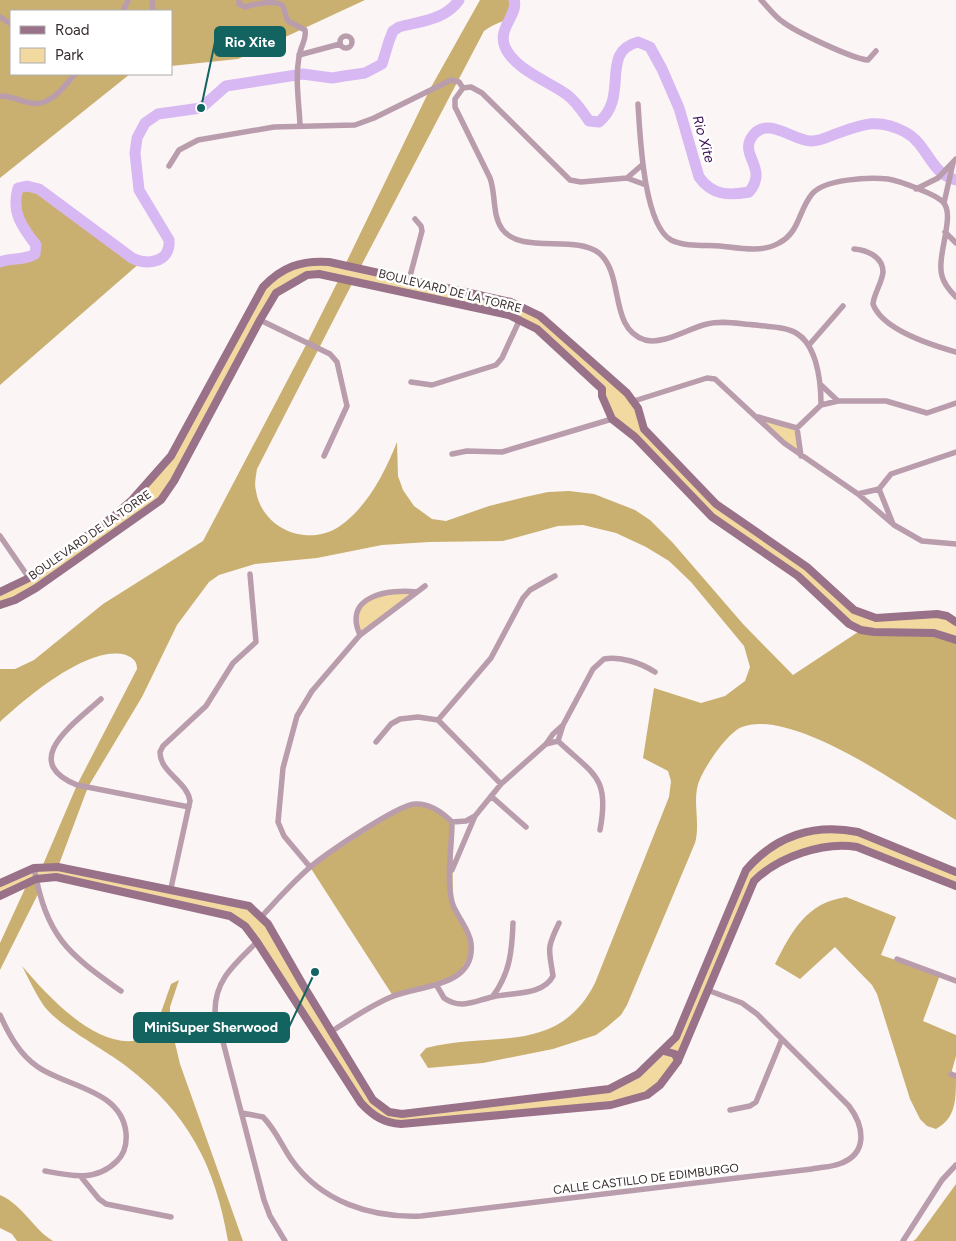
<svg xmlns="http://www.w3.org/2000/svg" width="956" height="1241" font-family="Figtree,sans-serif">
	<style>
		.green { fill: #f1d9a0 }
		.forest { fill: #cab070 }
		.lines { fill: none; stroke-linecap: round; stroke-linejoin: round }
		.river { stroke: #d8b8f3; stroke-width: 11 }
		.street { stroke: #b99dac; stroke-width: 5.5 }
		.secondary { stroke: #997188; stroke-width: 8 }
		.labels { text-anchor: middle; stroke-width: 5; stroke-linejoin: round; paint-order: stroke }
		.street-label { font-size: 12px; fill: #382c2c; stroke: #fff }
		.water-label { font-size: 14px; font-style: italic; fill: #3b1155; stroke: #fff }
		.leader { fill: none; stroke: #136361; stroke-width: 2 }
		.callout-dot { fill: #136361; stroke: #fff; stroke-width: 2 }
		.callout { fill: #136361; stroke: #136361; stroke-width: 2 }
		.callout-label { font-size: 14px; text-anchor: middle; font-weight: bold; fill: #fff }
	</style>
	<rect width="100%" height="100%" fill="#fcf5f5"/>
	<!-- green -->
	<path class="green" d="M 316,261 L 523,306 L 627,393 L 644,430 L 716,504 L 807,567 L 864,615 L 937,614 L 956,622 L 956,640 L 861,630 L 808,585 L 721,524 L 612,419 L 602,389 L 529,323 L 319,274 L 276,293 L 161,500 L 36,588 L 0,605 L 0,592 L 12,587 L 114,516 L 171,456 L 273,276 Z
		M 757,417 L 797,428 L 801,456 Z
		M 417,592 L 360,635 L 357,628 L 359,609 L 378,594 Z
		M 841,829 L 956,872 L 956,886 L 857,847 L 815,849 L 760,875 L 689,1040 L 660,1085 L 634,1099 L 401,1124 L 369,1112 L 237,918 L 49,877 L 0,896 L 0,883 L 42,867 L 255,909 L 368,1092 L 389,1112 L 609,1089 L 626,1081 L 670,1044 L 746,870 L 783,840 Z"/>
	<!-- forest -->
	<path class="forest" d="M 0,0 L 365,0 L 238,59 L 171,66 L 171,11 L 11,11 L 11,74 L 130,74 L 0,178 Z
		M 480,0 L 514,0 L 515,3 C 510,25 499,19 484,31 L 360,268 L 345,265 L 430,89 Z
		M 27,186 L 39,189 L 62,208 L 141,262 L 0,385 L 0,262 C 11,257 25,261 35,254 L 36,245 C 22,227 11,212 18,188 Z
		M 340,277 L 354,280 L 257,469 C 256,476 254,484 256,491 C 262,529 308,548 340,526 C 368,506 384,474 397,442 L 398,476 L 403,490 L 414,506 L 432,519 L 446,521 L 489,506 L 525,497 L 548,492 L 569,491 L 594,494 L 635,510 L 650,520 L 673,543 L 743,624 L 793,675 L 861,630 L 934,633 L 956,641 L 956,820 C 910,792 794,707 742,727 C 728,732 706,765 700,779 C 691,798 701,823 695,843 L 627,1005 L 621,1015 L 607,1027 L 596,1035 L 553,1049 L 483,1063 L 428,1068 L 420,1055 L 426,1048 C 492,1031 558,1056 595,983 L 669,797 L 671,781 L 668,771 L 643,758 L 654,688 L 701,703 L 725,696 L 745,681 L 750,667 L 744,646 L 691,582 L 669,561 L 646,547 L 616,533 L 583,525 L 558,526 L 503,541 L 429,542 L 382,545 L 317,558 L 255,564 L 219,575 L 209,582 L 177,625 L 142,697 L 88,787 L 58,867 L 42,867 L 77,785 L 137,669 C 137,661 133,658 126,655 C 89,644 26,698 0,722 L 0,669 L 15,669 L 34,660 L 103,604 L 203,541 L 307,343 Z
		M 427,805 L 452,822 L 453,903 L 466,930 L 471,954 L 457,975 L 393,996 L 310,867 L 405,806 Z
		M 36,879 L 39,892 L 0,970 L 0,943 L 28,882 Z
		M 846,897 L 896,917 L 881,955 L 940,975 L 923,1021 L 956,1035 L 956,1056 L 951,1074 L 956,1076 C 956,1100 956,1118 936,1129 L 927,1126 L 920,1119 L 910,1099 L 877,994 L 872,985 L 835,947 L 800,979 L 775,964 C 792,931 806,903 846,897 Z
		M 22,966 C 50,998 105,1061 153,1035 L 171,984 L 179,980 L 170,1007 L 170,1022 L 180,1064 L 243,1241 L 228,1241 C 215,1165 188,1113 126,1066 C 104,1049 60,1027 44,1006 C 35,993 29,979 22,966 Z
		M 956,1184 L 956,1241 L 913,1241 L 916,1239 Z
		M 0,1195 C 23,1205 33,1229 53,1241 L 17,1241 L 12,1234 L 0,1228 Z"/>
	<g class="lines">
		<!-- river -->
		<path class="river" d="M 514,0 C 519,14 497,28 505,47 C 515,70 548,81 566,94 C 576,101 582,111 589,121 L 599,122 C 630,96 599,52 638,42 L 650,47 L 662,69 L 679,108 L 699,177 C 712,195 728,196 749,192 C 770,167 736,155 754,134 C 769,117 794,141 811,141 C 819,141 826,138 833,135 C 861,125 877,117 905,132 C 928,144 930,174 956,180
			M 0,262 C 11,257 24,261 35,254 L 36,245 C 22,227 11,212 18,188 L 27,186 L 39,189 L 132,258 C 148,266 171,262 169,240 L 139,190 L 135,153 L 137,138 L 145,123 L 158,114 L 201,108 L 226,86 L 303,74 L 332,78 L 344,76 L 365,73 L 382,64 L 389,41 L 393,31 L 399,27 C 421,21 445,20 459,0"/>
		<!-- street -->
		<path class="street" d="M 152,0 L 153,11
			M 239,0 L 239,4 L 245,7 C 254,4 274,0 282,5 C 285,9 285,16 288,21 L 305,30 C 307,39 300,47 299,57 C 295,79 299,102 300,125
			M 761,0 C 768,7 775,17 783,22 C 796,32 853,59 868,60 L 876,51
			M 123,11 L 128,0
			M 0,17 L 11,24
			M340 42a6 6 0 1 1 12 0a6 6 0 1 1-12 0Z
			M 299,55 L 340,44
			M 463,88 L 455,99 L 455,107 L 490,178 C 496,194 492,215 502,229 C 521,255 575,234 599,253 C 625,275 608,328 645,340 C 664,345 689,328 707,324 C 723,320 739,324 756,325 C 766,327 779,326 789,330 C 817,338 821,381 821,405
			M 463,88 L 471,87 L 482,93 L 570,180 L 581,182 L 627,178 L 646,185
			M 0,96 C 12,96 20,101 31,103 C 50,107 64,87 75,74
			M 638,104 C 640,133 643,224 671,240 C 685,247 705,245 720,246 C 739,248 762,253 779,243 C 800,232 798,211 812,194 C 824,179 869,177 888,179 C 900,181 935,194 943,202 C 956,215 936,256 942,276 C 944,284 950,291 956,297
			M 169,166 L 179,150 L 198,140 L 274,127 L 355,125 L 374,118 L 451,80 L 459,82 L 463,88
			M 627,178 L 642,165
			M 916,189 L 938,178 L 956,159
			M 944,203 L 953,163
			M 945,232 L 956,243
			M 854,249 C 866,250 883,256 883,272 C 882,283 874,293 873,304 C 882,329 931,345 956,352
			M 409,280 L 422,231 L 421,226 L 415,219
			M 260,320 L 330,354 L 337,362 L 347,406 L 324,456
			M 809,345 L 843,306
			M 411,382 L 432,385 L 496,365 L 502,358 L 520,319
			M 821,385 L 838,401
			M 634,401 L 707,378 L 715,379 L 784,443 L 858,494 L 894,525 L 922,541 L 956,544
			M 758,417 L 797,428
			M 797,428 L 821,405 L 838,401 L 886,401 L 927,413 L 956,403
			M 797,428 L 801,456
			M 452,454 L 467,451 L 502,452 L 612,419
			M 879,489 L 891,474 L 956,452
			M 879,489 L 893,524
			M 858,494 L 879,489
			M 0,536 L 29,578
			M 360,635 C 342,595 390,589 417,592
			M 101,699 C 75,723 18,761 77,785 L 189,807
			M 438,720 L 491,658 L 523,598 L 530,590 L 555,576
			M 558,741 C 594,775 610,777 600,830
			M 376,742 L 391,724 L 400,719 L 418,717 L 438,720 L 501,784
			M 546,744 L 558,741 L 563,725 L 593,669 L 604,659 C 621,656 641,663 655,672
			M 491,796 L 526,827
			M 452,822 L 466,821 L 475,816 L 501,784 L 546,744 L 553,734 L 563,725
			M 310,867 L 284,836 L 278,822 L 283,768 L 297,716 L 312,691 L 360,635 L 425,586
			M 34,868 C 47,937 66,952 121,991
			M 452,870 L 475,816
			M 171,888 L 190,801 C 187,781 160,773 160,752 L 163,746 L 206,706 L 233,663 L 256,642 L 250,574
			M 262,916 C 277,900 291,884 308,869 C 324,855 397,805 415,804 C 429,803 443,813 452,822 C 452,847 446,877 452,902 C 456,916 469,928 471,943 C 476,988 418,985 391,997 C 370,1006 351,1019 332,1031
			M 257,942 C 236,963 215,979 215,1011 L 264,1200 L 270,1216 L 285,1241
			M 897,959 L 956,981
			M 437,986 L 444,998 C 461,1010 475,1001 492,997 C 511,992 543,996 553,976 C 549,948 546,950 559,923
			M 493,996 C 510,973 512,951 513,923
			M 0,1015 C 9,1035 20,1055 38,1067 C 67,1087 122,1090 126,1133 C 127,1144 125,1153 117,1161 C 96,1182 71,1176 45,1171
			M 951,1074 L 956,1076
			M 730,1110 L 750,1106 L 756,1102 L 782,1039
			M 242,1113 L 263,1117 C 275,1129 282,1146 291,1159 C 321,1202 371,1218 421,1216 L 812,1169 C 821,1167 831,1167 839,1164 C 869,1154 864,1126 849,1106 L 757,1014 L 742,1003 L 710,991
			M 82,1178 L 99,1199 L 106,1204 L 171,1217
			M 903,1241 L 942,1180 L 956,1165"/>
		<!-- secondary -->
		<path class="secondary" d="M 0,592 L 29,578 L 114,516 L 132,500 L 171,456 L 263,287 C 282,267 301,260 329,262 L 511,302 L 540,316 L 627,393 L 638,408 L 644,429 L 716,504 L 807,567 L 854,610 L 876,618 L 937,614 L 947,616 L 956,622
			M 0,605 L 15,600 L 36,588 L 161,500 L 174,481 L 260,320 L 276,293 L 307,275 L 319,274 L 509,315 L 537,329 L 602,389 L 602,396 L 612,419 L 635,437 L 712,517 L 798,576 L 849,624 L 861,630 L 874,632 L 934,633 L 956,640
			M 0,883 L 34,868 L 58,867 L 249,906 L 268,924 L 303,985 L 373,1100 L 389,1112 L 402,1114 L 609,1089 L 638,1074 L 676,1037 L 746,870 C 775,836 814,823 858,832 L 956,872
			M 0,896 L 36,879 L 56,877 L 230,916 L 245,926 L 257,942 L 361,1103 C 373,1116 384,1123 401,1124 L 611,1105 L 647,1095 L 660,1085 L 678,1061 L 754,881 C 778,857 824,841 857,847 L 956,886
			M 664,1051 L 675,1054 L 678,1061"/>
	</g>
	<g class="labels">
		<!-- street labels -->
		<g class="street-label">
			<text transform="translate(450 291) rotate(14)" y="4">BOULEVARD DE LA TORRE</text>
			<text transform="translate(90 535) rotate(-35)" y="4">BOULEVARD DE LA TORRE</text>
			<text transform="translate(646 1179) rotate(-7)" y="4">CALLE CASTILLO DE EDIMBURGO</text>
		</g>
		<!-- water labels -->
		<g class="water-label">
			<text transform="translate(704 139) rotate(74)" y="5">Rio Xite</text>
		</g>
	</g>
	<!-- callouts -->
	<path class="leader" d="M201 108L215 42M315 972L289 1027"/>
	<g class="callout-dot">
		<circle cx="201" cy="108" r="5"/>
		<circle cx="315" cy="972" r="5"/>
	</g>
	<g class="callout">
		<rect x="215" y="27" width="70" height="29" rx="5"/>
		<rect x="134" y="1013" width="155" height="29" rx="5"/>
	</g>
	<g class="callout-label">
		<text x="250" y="47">Rio Xite</text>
		<text x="211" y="1032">MiniSuper Sherwood</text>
	</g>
	<!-- legend -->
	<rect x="10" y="10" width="162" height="65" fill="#ffffff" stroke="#afabab"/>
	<rect x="20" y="26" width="25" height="8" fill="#997188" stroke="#afabab"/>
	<text x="55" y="35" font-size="15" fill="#382c2c">Road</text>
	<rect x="20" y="48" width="25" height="15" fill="#f1d9a0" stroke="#afabab"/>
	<text x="55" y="60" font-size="15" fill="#382c2c">Park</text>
</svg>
